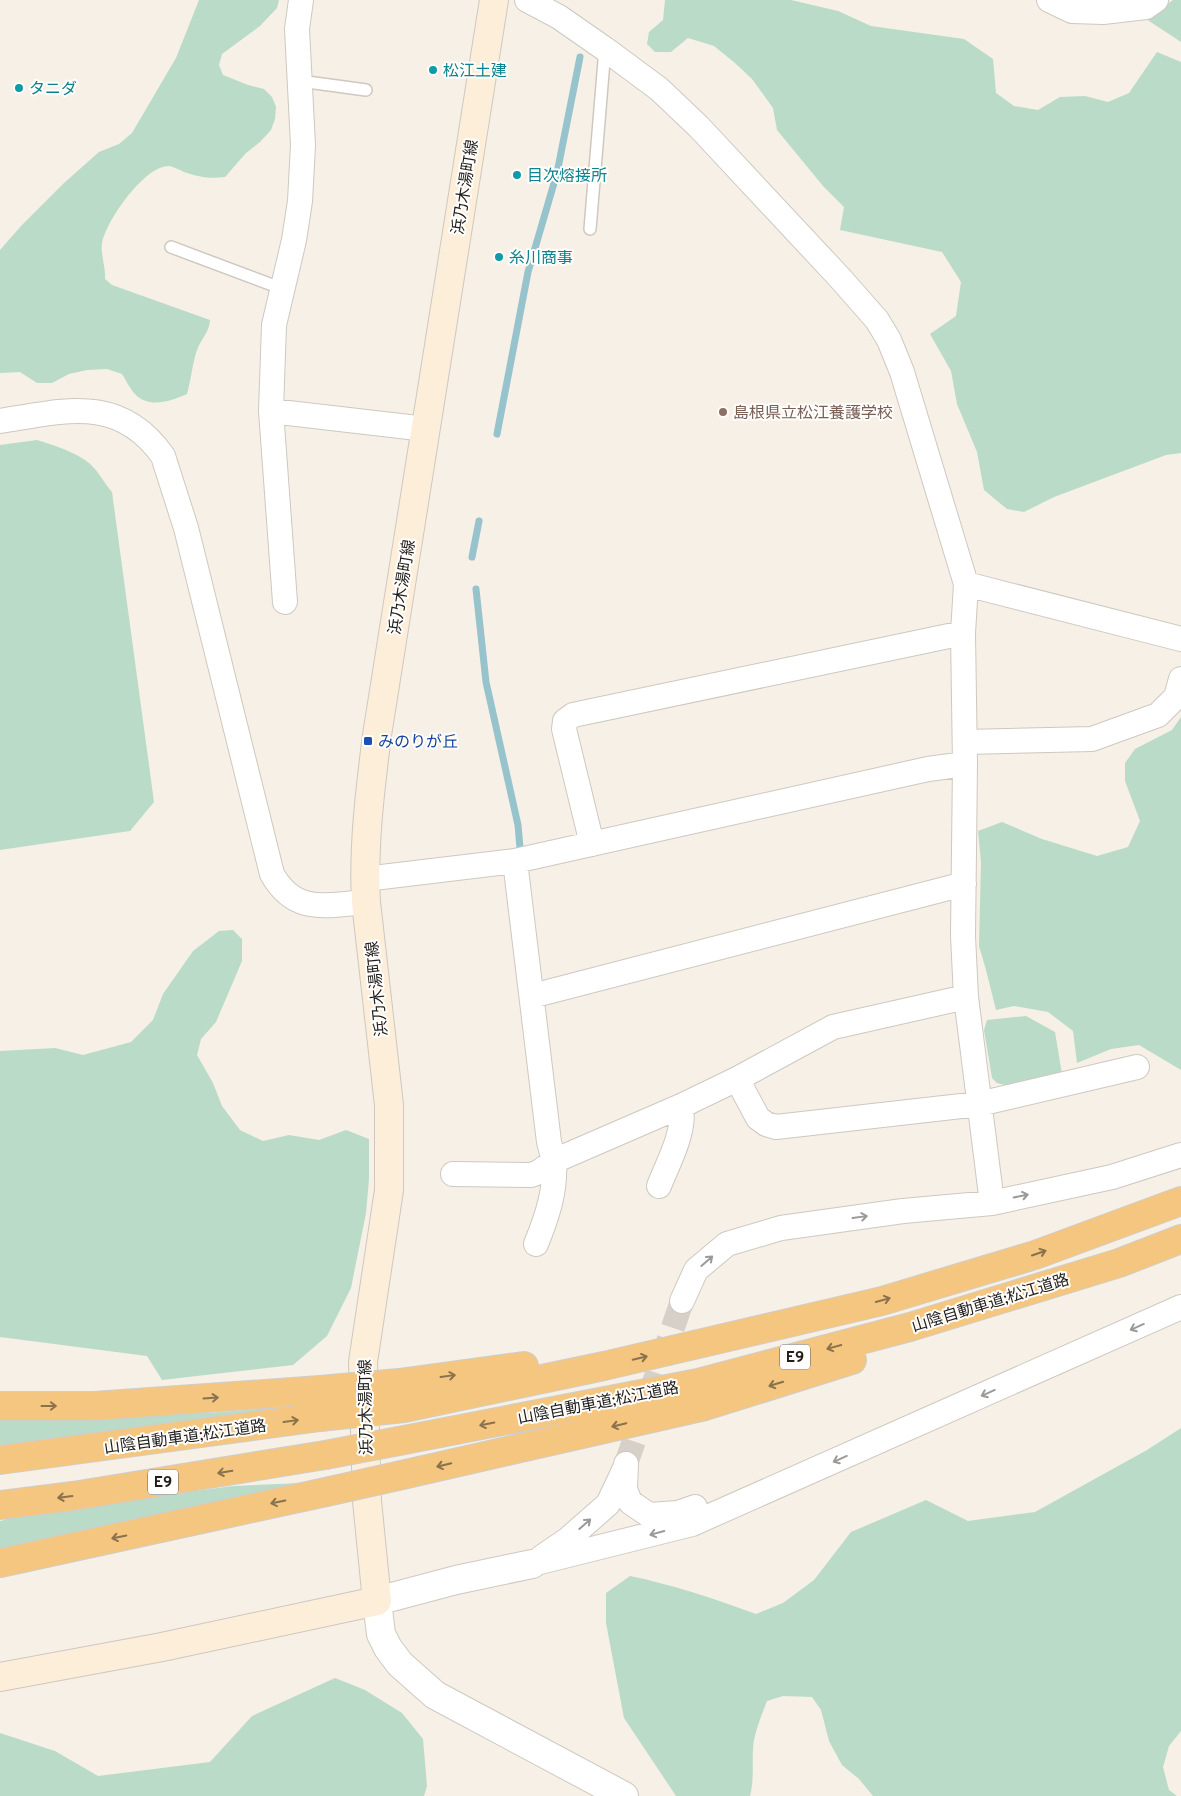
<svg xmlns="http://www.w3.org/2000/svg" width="1181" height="1796" font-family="Overpass,'Noto Sans JP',sans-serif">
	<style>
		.green { fill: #badbc8 }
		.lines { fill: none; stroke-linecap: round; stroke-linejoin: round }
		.stream { stroke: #96c3cc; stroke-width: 7 }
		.minor-tunnel { stroke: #d6d0c8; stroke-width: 24; stroke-dasharray: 24 12; stroke-linecap: butt }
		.service-casing { stroke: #cec8c0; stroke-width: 14 }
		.minor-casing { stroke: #cec8c0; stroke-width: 26 }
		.tertiary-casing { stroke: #cec8c0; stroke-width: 30 }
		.secondary-casing { stroke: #cec8c0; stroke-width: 30 }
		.motorway-casing { stroke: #cececd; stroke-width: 30 }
		.service { stroke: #fff; stroke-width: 11 }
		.minor { stroke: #fff; stroke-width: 24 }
		.tertiary { stroke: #fff; stroke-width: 28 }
		.secondary { stroke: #fceed9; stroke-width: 28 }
		.motorway { stroke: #f5c67f; stroke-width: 28 }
		.motorway-bridge-casing { stroke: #cececd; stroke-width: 30; stroke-linecap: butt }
		.motorway-bridge { stroke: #f5c67f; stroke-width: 28 }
		.oneway { stroke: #9b9a98 }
		.oneway2 { stroke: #8a724d }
		.culture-dot { fill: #0f9aa8; stroke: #fffefc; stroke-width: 2 }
		.education-dot { fill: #8d6e63; stroke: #fffefc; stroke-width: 2 }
		.transit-dot { fill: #1a4fb4; stroke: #fffefc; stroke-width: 2 }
		.labels { text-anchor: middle; stroke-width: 4; stroke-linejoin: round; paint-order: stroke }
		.shield { fill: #fffefc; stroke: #63615e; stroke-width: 1 }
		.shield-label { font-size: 15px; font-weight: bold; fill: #201e1b }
		.culture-label { font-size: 16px; fill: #0d838f; stroke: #fffefc; text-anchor: start }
		.street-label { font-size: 16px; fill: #201e1b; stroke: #fffefc }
		.education-label { font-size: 16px; fill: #785e54; stroke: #fffefc; text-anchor: start }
		.transit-label { font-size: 16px; fill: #164399; stroke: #fffefc; text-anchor: start }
	</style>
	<rect width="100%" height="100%" fill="#f6f0e7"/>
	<!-- green -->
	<path class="green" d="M 199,0 L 279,0 L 277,8 L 260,26 L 222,54 L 219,65 L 223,75 L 248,85 L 264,89 L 272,97 L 276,107 L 275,119 L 271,130 L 260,142 L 246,153 L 225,177 C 210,179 199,177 184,172 C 180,170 174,167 169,166 C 145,165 105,222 102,244 C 100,252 106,268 105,279 L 112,285 L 210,320 C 209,333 201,339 197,350 C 192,365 191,380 187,394 C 171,401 149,409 135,394 C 130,389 126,380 122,374 L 107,369 L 87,370 L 69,374 L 52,383 L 37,383 L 20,372 L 0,373 L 0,250 L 21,226 L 64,183 L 99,152 L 119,144 L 132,133 L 176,58 Z
		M 665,0 L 791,0 L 838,11 L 871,26 L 964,39 L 993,59 L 996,93 L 1014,106 L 1038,110 L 1060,97 L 1085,96 L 1108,102 L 1129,93 L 1157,52 L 1181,62 L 1181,453 L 1166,455 L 1054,497 L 1024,512 L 1007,509 L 984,490 L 977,452 L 957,404 L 951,371 L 930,334 L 956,316 L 961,282 L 942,252 L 840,230 L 844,207 L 823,186 L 777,130 L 773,108 L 752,79 L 735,63 L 714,46 L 688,38 L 671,52 L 655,52 L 647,44 L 649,32 L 663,20 Z
		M 1173,0 L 1181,0 L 1181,42 L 1146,19 Z
		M 37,440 C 53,445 82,454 93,467 C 100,474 105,484 112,492 L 154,802 L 130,831 L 0,850 L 0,445 Z
		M 1181,717 L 1181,1070 L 1139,1045 L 1111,1049 L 1077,1063 L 1073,1031 L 1048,1012 L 1014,1006 L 996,1010 L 986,970 L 979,946 L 981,862 L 978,831 L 1002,822 L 1042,839 L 1097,856 L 1128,847 L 1140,821 L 1125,781 L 1125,763 L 1135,749 L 1172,730 Z
		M 233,930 L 242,939 L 242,961 L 216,1022 L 201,1039 L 197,1055 L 213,1083 L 222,1106 L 240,1130 L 263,1141 L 289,1135 L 319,1140 L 346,1130 L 369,1139 L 369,1179 L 366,1213 L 351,1288 L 327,1336 L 293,1365 L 162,1380 L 147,1356 L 0,1337 L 0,1051 L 55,1048 L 83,1055 L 131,1042 L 153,1020 L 163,994 L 193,951 L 219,931 Z
		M 1026,1016 L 1055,1032 L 1062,1074 L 1009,1086 L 997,1083 L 992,1078 L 984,1030 L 987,1020 Z
		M 283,1407 L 284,1410 L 38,1444 L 0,1445 L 0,1415 L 209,1413 Z
		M 1181,1428 L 1181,1731 L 1169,1746 L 1163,1767 L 1169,1790 L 1177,1796 L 873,1796 L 859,1779 L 842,1765 L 829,1741 L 821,1710 L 812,1697 L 783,1696 L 767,1701 C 762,1714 757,1726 754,1740 C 751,1758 755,1777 750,1796 L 676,1796 L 624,1718 L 606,1623 L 606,1593 L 630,1576 C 674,1585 715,1599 756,1614 L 783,1603 L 814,1580 L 851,1532 L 926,1500 L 968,1521 L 1035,1512 L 1147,1450 Z
		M 301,1483 L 301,1485 L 0,1551 L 0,1521 L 31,1513 L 233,1486 Z
		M 335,1678 L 365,1690 L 402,1713 L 423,1739 L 427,1786 L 424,1796 L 0,1796 L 0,1733 L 55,1751 L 98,1776 L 210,1762 L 252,1716 Z"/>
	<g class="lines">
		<!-- stream -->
		<path class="stream" d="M 497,434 L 528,272 L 557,173 L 580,57
			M 472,557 L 479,521
			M 476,589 L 486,682 L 518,825 L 520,848"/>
		<!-- minor-tunnel -->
		<path class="minor-tunnel" d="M 626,1464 L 682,1301"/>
		<!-- service casing -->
		<g class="service-casing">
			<path id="service" d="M 300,81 L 366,90
				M 590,229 L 605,49
				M 171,247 L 283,289"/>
		</g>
		<!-- minor casing -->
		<g class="minor-casing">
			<path id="minor" d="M 527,0 L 559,17 L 605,49 L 659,89 L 699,127 L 840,278 L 877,320 L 889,340 L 902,372 L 966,584 L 963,633 L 965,764 L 963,936 L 966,997 L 992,1203
				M 1049,0 L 1072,11 L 1103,12 L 1146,7 L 1156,0
				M 271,411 L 426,429
				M 0,421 C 64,411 119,394 163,456 L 186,528 L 272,874 C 295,915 326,905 366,902
				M 966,584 L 1181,639
				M 285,602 L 271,411 L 274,325 L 294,240 L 300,201 L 303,145 L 297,29 L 301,0
				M 965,742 L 1092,739 L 1158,715 L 1176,697 L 1181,679
				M 592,844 L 564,729 L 565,721 L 573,715 L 963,633
				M 515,861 L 549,1142 L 554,1161 L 681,1106 L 737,1079
				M 365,879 L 515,861 L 928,769 L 965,764
				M 532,996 L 964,884
				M 966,997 L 833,1027 L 737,1079 L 758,1118 L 766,1124 L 776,1127 L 979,1104 L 1137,1067
				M 453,1174 L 531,1175 L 539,1172 L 554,1161
				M 659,1186 C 668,1163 686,1131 681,1106
				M 536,1244 C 547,1217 556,1191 554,1161
				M 682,1301 L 696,1270 L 727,1244 L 781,1228 L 903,1211 L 992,1203 L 1112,1177 L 1181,1155
				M 626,1464 L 625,1489 L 630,1502 L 649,1515 L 678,1513 L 695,1507
				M 542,1557 L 567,1540 L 608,1504 L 625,1468
				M 532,1564 L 692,1524 L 1181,1307"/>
		</g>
		<!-- tertiary casing -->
		<g class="tertiary-casing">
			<path id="tertiary" d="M 532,1564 L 456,1580 L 377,1601 L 381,1634 L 388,1648 L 400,1664 L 435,1695 L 624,1796"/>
		</g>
		<!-- secondary casing -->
		<g class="secondary-casing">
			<path id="secondary" d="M 0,1677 L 162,1647 L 377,1601 L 367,1501 L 363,1362 L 389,1190 L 389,1105 L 366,902 C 363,846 370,791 377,735 L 494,0"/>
		</g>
		<!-- motorway casing -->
		<g class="motorway-casing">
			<path id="motorway" d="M 399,1383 L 524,1366
				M 0,1406 L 94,1406 L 320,1390
				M 404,1408 L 604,1366 L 882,1301 L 1035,1255 L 1181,1201
				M 399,1441 L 698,1383 L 910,1327 L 1119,1263 L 1181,1239
				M 0,1460 L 320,1417
				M 402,1475 L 705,1406 L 852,1360
				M 0,1505 L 73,1496 L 325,1455
				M 0,1563 L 326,1492"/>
		</g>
		<!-- service -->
		<use href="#service" class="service"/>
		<!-- minor -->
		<use href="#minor" class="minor"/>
		<!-- tertiary -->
		<use href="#tertiary" class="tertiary"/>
		<!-- secondary -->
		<use href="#secondary" class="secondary"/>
		<!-- motorway -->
		<use href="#motorway" class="motorway"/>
		<!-- motorway-bridge casing -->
		<g class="motorway-bridge-casing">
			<path id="motorway-bridge" d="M 320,1390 L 399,1383
				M 320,1417 L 404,1408
				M 325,1455 L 399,1441
				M 326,1492 L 402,1475"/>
		</g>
		<!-- motorway-bridge -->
		<use href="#motorway-bridge" class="motorway-bridge"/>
	</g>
	<!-- one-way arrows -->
	<defs><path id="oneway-shaft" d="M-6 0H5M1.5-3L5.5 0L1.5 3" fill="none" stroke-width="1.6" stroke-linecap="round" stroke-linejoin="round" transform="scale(1.25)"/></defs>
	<g class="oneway">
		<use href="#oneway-shaft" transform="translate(1021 1196) rotate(-12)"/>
		<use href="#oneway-shaft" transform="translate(860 1217) rotate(-8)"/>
		<use href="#oneway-shaft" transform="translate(707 1261) rotate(-41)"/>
		<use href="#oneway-shaft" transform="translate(1137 1327) rotate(156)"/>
		<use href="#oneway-shaft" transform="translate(988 1393) rotate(156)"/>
		<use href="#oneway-shaft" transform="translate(840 1459) rotate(156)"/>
		<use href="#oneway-shaft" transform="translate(585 1524) rotate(-41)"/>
		<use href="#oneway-shaft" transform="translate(657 1533) rotate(165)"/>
	</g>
	<g class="oneway2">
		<use href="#oneway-shaft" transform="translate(1039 1253) rotate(-19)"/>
		<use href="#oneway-shaft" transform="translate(883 1300) rotate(-15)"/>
		<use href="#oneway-shaft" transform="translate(834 1347) rotate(165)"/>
		<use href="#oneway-shaft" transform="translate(640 1358) rotate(-13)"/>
		<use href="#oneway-shaft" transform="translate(448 1376) rotate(-8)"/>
		<use href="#oneway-shaft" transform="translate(776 1384) rotate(163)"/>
		<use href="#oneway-shaft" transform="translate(211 1398) rotate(-4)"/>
		<use href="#oneway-shaft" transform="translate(49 1406)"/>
		<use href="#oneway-shaft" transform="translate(291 1421) rotate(-8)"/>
		<use href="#oneway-shaft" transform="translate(487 1424) rotate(169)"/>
		<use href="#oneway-shaft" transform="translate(619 1425) rotate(167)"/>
		<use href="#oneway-shaft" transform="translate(444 1465) rotate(167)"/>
		<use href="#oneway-shaft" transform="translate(225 1472) rotate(171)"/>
		<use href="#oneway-shaft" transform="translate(65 1497) rotate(173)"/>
		<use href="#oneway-shaft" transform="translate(278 1502) rotate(168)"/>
		<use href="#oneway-shaft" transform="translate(119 1537) rotate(168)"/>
	</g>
	<!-- markers -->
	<g class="culture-dot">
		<circle cx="433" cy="70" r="5"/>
		<circle cx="19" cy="88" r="5"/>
		<circle cx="517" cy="175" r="5"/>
		<circle cx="499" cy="257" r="5"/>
	</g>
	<circle class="education-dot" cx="723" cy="412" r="5"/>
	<rect class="transit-dot" x="363" y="736" width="10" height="10" rx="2.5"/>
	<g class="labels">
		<!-- shield labels -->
		<g class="shield">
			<rect x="780" y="1344.5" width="30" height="25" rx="4"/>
			<rect x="148" y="1469.5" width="30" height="25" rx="4"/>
		</g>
		<g class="shield-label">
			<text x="795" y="1362">E9</text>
			<text x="163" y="1487">E9</text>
		</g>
		<!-- culture labels -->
		<g class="culture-label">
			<text x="443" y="76">松江土建</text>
			<text x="29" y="94">タニダ</text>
			<text x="527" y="181">目次熔接所</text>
			<text x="509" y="263">糸川商事</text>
		</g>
		<!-- street labels -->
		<g class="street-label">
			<text transform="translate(464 187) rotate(-81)" y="6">浜乃木湯町線</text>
			<text transform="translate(401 587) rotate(-81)" y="6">浜乃木湯町線</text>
			<text transform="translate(376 989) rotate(-96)" y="6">浜乃木湯町線</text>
			<text transform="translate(990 1302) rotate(-17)" y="6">山陰自動車道;松江道路</text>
			<text transform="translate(598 1402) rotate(-11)" y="6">山陰自動車道;松江道路</text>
			<text transform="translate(365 1407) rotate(-91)" y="6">浜乃木湯町線</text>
			<text transform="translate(185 1436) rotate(-8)" y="6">山陰自動車道;松江道路</text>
		</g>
		<!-- education labels -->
		<g class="education-label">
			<text x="733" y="418">島根県立松江養護学校</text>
		</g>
		<!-- transit labels -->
		<g class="transit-label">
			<text x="378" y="747">みのりが丘</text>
		</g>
	</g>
</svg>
